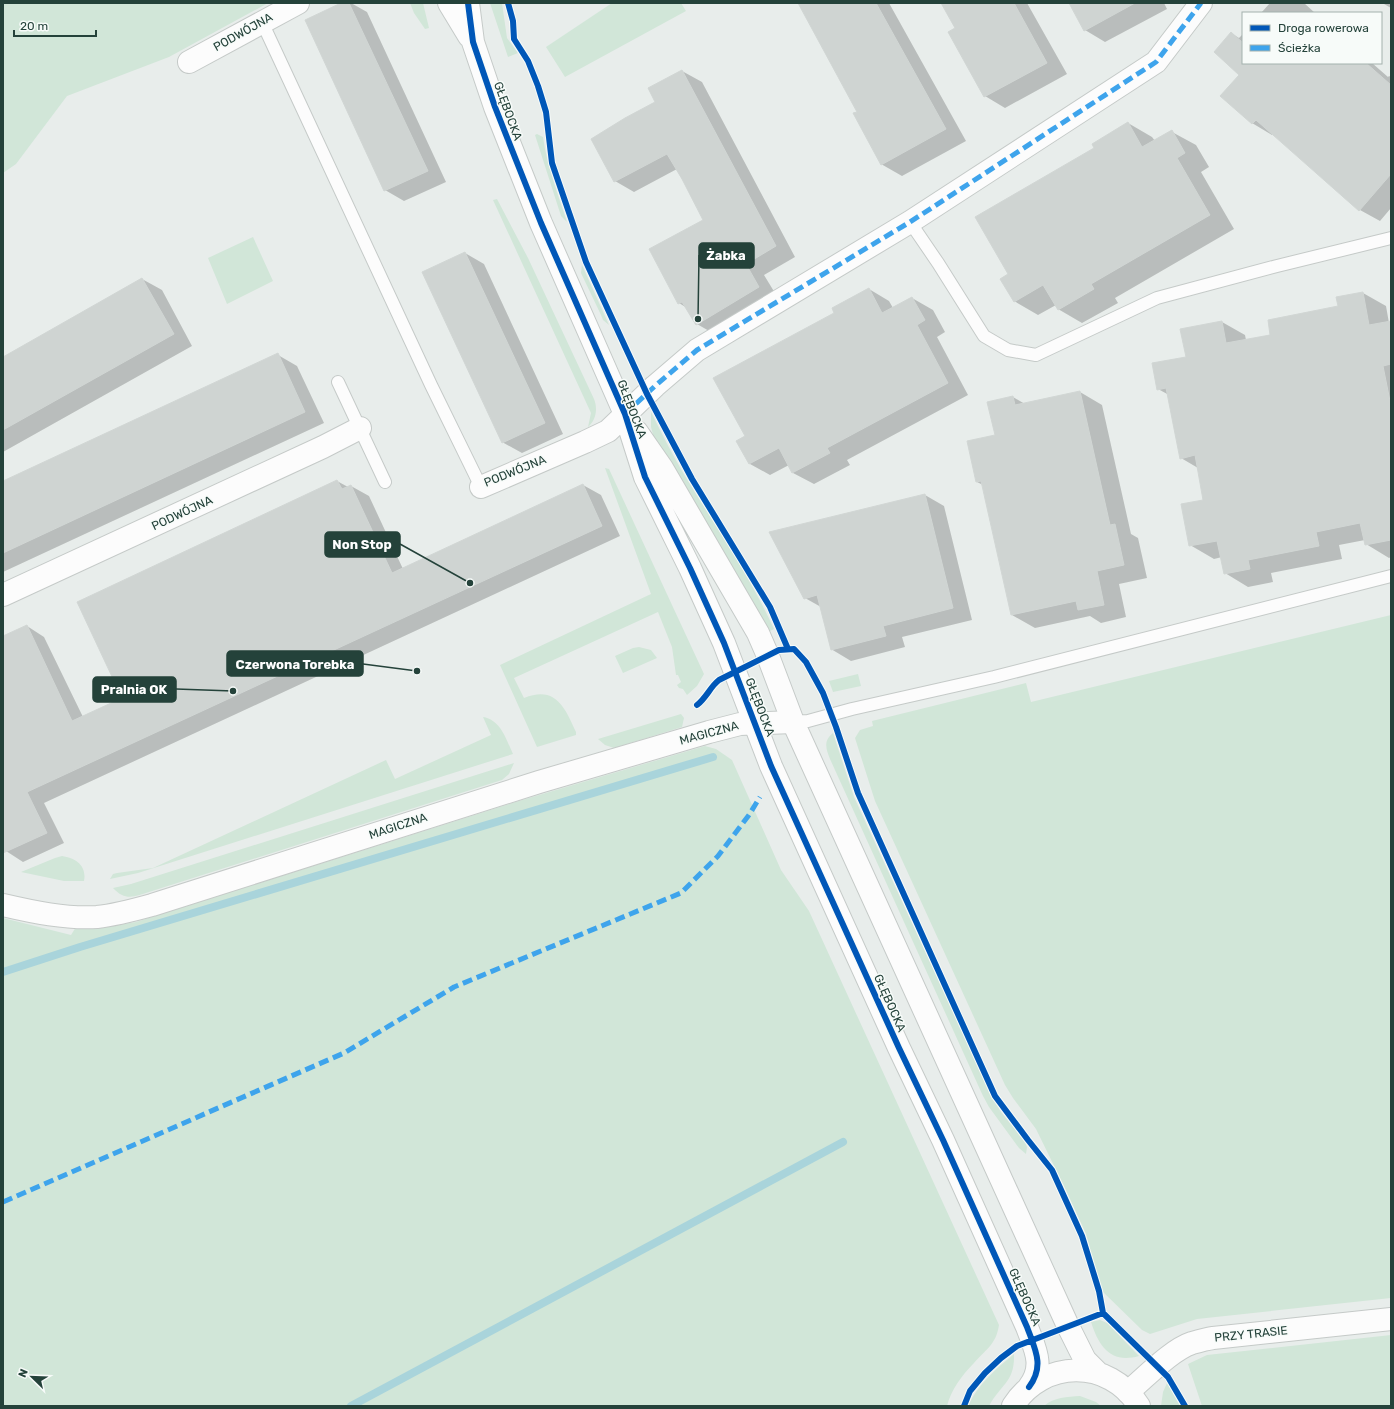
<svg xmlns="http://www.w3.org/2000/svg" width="1394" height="1409" font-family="Rubik,sans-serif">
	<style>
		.green { fill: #d1e6d8 }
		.shadow { fill: #0003 }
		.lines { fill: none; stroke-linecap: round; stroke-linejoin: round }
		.stream { stroke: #a9d4db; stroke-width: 8 }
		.building { fill: #cfd4d2; stroke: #d1d6d4 }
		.service-casing { stroke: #c5cac8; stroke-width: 14 }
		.minor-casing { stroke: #c5cac8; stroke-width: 24 }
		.tertiary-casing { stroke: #c5cac8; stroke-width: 24 }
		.service { stroke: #fcfcfc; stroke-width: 12 }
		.minor { stroke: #fcfcfc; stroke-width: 22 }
		.tertiary { stroke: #fcfcfc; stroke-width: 22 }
		.quiet { stroke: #3ea4ec; stroke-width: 5; stroke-dasharray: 10 5; stroke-linecap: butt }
		.cycleway-casing { stroke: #f7fbf9; stroke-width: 8 }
		.cycleway { stroke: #0057b8; stroke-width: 6 }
		.labels { text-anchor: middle; stroke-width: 3; stroke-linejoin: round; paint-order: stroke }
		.street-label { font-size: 12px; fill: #24423a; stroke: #f7fbf9 }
		.leader { fill: none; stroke: #24423a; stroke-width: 1.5 }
		.callout-dot { fill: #24423a; stroke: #f7fbf9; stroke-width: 1.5 }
		.callout { fill: #24423a; stroke: #24423a; stroke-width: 1.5 }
		.callout-label { font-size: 13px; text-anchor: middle; font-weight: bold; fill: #fff }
	</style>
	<rect width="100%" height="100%" fill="#e8edeb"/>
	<!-- green -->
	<path class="green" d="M 3,3 L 268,3 L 169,57 L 67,96 L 16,164 L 3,173 Z
		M 410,3 L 423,3 L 429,28 L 425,29 L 414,13 Z
		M 490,3 L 502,3 L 507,38 L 518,53 L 508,57 Z
		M 612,3 L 681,3 L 686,11 L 565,77 L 546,47 Z
		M 537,134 L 543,137 C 547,166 558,194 567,222 L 561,216 L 535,135 Z
		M 497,199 L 528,258 L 594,399 C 598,409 596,420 588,427 L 591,413 L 493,200 Z
		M 253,237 L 273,281 L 227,304 L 208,258 Z
		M 582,264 L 582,265 L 609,325 L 603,320 L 601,315 L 581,273 Z
		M 651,412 C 661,432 671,452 682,471 C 713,523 749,574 774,629 L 768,632 L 654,438 L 651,427 Z
		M 605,468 L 609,469 L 704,674 L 697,686 L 687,695 L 683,689 L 679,688 L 677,685 L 681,682 L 678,675 L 676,675 L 672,647 L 658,612 L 514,678 L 524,698 C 556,685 565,708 576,732 L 576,735 L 537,747 L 500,665 L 651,594 Z
		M 1391,615 L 1391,1298 L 1197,1319 L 1150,1334 L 1142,1330 L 1102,1291 L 1086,1234 L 1065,1188 L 1036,1129 L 1013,1098 L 1005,1085 L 875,801 L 855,738 L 860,730 L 873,726 L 872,721 L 1026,683 L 1031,702 Z
		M 639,647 L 651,650 L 657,658 L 623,673 L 615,656 L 633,648 Z
		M 858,674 L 861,686 L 833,692 L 829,681 Z
		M 681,714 L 684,718 L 682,727 L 614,748 L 605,745 L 598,739 Z
		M 483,717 C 501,720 506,739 513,754 L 138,873 L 110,879 L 113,874 L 117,873 L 153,868 L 386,760 L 395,779 L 491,735 Z
		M 833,733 L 854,797 L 992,1097 L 1001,1112 L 1025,1142 L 1027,1147 L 1026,1154 L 1019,1148 L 989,1107 L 983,1096 L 830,759 C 826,749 823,741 833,733 Z
		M 705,746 L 716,749 L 732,760 L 781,870 L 809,911 L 999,1325 C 996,1345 986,1349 974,1363 C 962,1375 951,1390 947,1406 L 3,1406 L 3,918 L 71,935 L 76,927 L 111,926 L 136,922 L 512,803 Z
		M 514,763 L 509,774 L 502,780 L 149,892 C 134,897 125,901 113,888 L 131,884 Z
		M 62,856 C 76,858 87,866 84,881 L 64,881 L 21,872 L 55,858 Z
		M 1100,1320 L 1107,1323 L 1139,1356 C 1111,1364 1099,1347 1091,1322 Z
		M 1391,1335 L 1391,1406 L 1202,1406 L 1188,1364 L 1207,1355 Z
		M 1014,1354 C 1015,1382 1001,1384 989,1406 L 968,1406 C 978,1384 996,1369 1014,1354 Z
		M 1167,1383 L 1180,1406 L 1161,1406 L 1163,1392 Z
		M 1080,1396 L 1096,1402 L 1101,1406 L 1044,1406 C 1054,1397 1067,1397 1080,1396 Z"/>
	<!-- shadow -->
	<path class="shadow" d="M 343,3 L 351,3 L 367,12 L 446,182 L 404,201 L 385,190 Z
		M 799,3 L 889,3 L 966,141 L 902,176 L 881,164 L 858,112 Z
		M 942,3 L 1027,3 L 1067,74 L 1005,108 L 985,96 L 956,29 Z
		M 1070,3 L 1164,3 L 1167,9 L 1105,42 L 1085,30 Z
		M 1270,3 L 1304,3 L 1315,13 L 1261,13 Z
		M 1382,3 L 1391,3 L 1391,8 L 1384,4 Z
		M 1231,33 L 1239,38 L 1243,34 L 1243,63 L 1372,63 L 1388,77 L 1389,76 L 1391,77 L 1391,208 L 1380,221 L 1360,210 L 1273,134 L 1272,135 L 1252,123 Z
		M 682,71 L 702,82 L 795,257 L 764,275 L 778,298 L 716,335 L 697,324 L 687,308 L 679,303 L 704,220 L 677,169 L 634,192 L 615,181 L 657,102 Z
		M 1128,123 L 1152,137 L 1155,141 L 1172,132 L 1196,145 L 1209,167 L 1201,172 L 1234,229 L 1115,298 L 1118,303 L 1082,323 L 1058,309 L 1056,305 L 1038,315 L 1014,301 L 1010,275 L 1096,149 Z
		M 465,253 L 484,264 L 563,434 L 522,453 L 502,442 Z
		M 142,279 L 162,290 L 192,346 L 3,452 L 3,358 Z
		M 869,289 L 889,301 L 893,308 L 912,298 L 933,310 L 945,332 L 937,337 L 968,395 L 847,460 L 850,465 L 814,484 L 793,473 L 789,465 L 770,475 L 750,464 L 746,437 L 836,314 Z
		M 1363,293 L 1386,306 L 1389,323 L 1391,322 L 1391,557 L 1389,558 L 1366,544 L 1365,540 L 1339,545 L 1342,559 L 1271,573 L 1273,582 L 1248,587 L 1225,573 L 1222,557 L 1214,559 L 1190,545 L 1205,501 L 1198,468 L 1181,458 L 1169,395 L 1158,389 L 1222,322 L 1245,335 L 1246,340 L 1271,335 L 1339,307 Z
		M 278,355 L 297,366 L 324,423 L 3,572 L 3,482 Z
		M 1080,392 L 1102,405 L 1131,534 L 1138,538 L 1147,578 L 1119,584 L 1126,617 L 1101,623 L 1090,616 L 1035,628 L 1012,615 L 983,485 L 977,482 L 1013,397 L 1025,404 Z
		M 337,481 L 348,487 L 351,486 L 369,496 L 403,569 L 583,485 L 601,495 L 620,536 L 44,803 L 64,843 L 23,862 L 6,851 L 3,846 L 3,637 L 27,626 L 44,637 L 83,717 L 123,698 Z
		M 925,495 L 944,506 L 972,620 L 902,637 L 905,647 L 851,661 L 831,649 L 821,607 L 805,598 Z"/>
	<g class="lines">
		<!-- stream -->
		<path class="stream" d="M 3,972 L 80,947 L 713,757
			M 351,1406 L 843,1142"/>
	</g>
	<!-- building -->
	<path class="building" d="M 341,3 L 349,3 L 428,171 L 384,191 L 305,20 Z
		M 798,3 L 876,3 L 946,129 L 881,165 L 853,113 L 857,112 Z
		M 941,3 L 1014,3 L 1047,63 L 984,97 L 948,32 L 955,28 Z
		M 1069,3 L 1135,3 L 1084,31 Z
		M 1231,32 L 1243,43 L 1243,63 L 1366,63 L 1391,85 L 1391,174 L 1359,211 L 1256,120 L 1252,124 L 1220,96 L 1239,75 L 1214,52 Z
		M 682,70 L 776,246 L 746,264 L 759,287 L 696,325 L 682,302 L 678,304 L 649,249 L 703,220 L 682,179 L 667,154 L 614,182 L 591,139 L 625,118 L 655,102 L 648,88 Z
		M 1128,122 L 1142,147 L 1172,130 L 1185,153 L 1177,158 L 1210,215 L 1091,284 L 1094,289 L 1058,310 L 1043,285 L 1014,302 L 1000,279 L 1008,274 L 975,217 L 1094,148 L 1092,144 Z
		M 465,252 L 545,423 L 502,443 L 422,272 Z
		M 142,278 L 174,334 L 3,430 L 3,357 Z
		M 869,288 L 882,313 L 912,297 L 925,320 L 917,325 L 948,383 L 827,448 L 830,453 L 792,473 L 779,448 L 749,464 L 736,441 L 745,436 L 713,378 L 834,313 L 832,308 Z
		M 1363,292 L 1369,325 L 1391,321 L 1391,364 L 1383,366 L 1391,406 L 1391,540 L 1365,545 L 1360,523 L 1316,532 L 1319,546 L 1248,560 L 1250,569 L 1224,574 L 1217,541 L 1189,546 L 1181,504 L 1203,500 L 1195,455 L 1180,459 L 1166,388 L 1157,390 L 1152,363 L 1186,357 L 1180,329 L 1222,321 L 1226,343 L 1270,335 L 1268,320 L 1338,306 L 1336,297 Z
		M 278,353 L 305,412 L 3,553 L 3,481 Z
		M 1080,391 L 1110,525 L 1115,524 L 1124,565 L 1097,571 L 1104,605 L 1078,610 L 1076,601 L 1011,615 L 981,481 L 976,482 L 967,441 L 995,435 L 987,402 L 1013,396 L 1015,405 Z
		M 337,480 L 342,489 L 351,485 L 392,573 L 583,484 L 602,526 L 27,792 L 47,833 L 3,853 L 3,636 L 27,625 L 72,721 L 122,698 L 77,602 Z
		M 925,494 L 953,608 L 883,626 L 886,636 L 831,650 L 817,595 L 804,599 L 769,532 Z"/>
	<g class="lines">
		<!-- service casing -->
		<g class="service-casing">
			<path id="service" d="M 262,22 L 431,385 L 481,487
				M 910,222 L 938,263 L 984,336 L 1008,350 L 1036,355 L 1157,298 L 1277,266 L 1391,238
				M 338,382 L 385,482
				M 793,722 L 808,721 L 852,709 L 994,677 L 1391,576"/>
		</g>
		<!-- minor casing -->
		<g class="minor-casing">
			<path id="minor" d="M 189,62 L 298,3
				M 481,487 L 585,442 L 608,431 L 655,386 L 697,350 L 910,222 L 1156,62 L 1201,3
				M 3,595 L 323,447 L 360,428
				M 3,905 C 33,912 66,919 97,917 C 116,915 134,910 152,905 L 539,782 L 709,732 L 740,724 L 793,722
				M 1128,1392 C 1146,1377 1171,1350 1192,1343 C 1199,1341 1206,1339 1213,1338 L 1391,1319"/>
		</g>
		<!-- tertiary casing -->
		<g class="tertiary-casing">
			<path id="tertiary" d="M 449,3 L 469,36
				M 468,3 L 473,42 L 495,107 L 541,223 L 625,414 L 645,477 L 690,568 L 724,643 L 771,766 L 899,1048 L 943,1140 L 1027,1327 C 1035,1349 1045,1366 1029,1387
				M 637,432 L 662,468 L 758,633 L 768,656 L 793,722 L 1068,1326 L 1085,1360 L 1098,1373
				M 1013,1406 C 1043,1359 1109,1358 1139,1406"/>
		</g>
		<!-- service -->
		<use href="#service" class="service"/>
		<!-- minor -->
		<use href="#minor" class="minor"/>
		<!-- tertiary -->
		<use href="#tertiary" class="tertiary"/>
		<!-- quiet -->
		<path class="quiet" d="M 625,414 L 655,386 L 697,350 L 910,222 L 1156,62 L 1201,3
			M 3,1202 L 344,1053 L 454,987 L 681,893 L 718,856 L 749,815 L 760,797"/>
		<!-- cycleway casing -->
		<g class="cycleway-casing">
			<path id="cycleway" d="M 468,3 L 473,42 L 495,107 L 541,223 L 625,414 L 645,477 L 690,568 L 724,643 L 771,766 L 899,1048 L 943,1140 L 1027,1327 C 1035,1349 1045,1366 1029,1387
				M 508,3 L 513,21 L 514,39 L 528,61 L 538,86 L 546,112 L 552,163 L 586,262 L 647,394 L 692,479 L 770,607 L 788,649
				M 697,705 C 707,697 710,687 719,680 L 779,650 L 794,649 L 806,662 L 823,693 L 836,727 L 858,793 L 995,1096 L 1028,1140 L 1052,1170 L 1082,1236 L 1099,1291 L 1103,1313 L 1168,1377 L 1185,1406
				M 964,1406 L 970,1391 L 985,1373 L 1001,1358 L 1017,1346 L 1103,1313"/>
		</g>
		<!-- cycleway -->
		<use href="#cycleway" class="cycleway"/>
	</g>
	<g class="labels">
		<!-- street labels -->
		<g class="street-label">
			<text transform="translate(243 32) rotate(-29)" y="4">PODWÓJNA</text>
			<text transform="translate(508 111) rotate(70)" y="4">GŁĘBOCKA</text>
			<text transform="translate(632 409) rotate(69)" y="4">GŁĘBOCKA</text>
			<text transform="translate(515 471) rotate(-22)" y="4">PODWÓJNA</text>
			<text transform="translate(182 513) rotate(-25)" y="4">PODWÓJNA</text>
			<text transform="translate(760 707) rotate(69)" y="4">GŁĘBOCKA</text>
			<text transform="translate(709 733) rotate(-15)" y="4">MAGICZNA</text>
			<text transform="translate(398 826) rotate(-18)" y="4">MAGICZNA</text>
			<text transform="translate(890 1003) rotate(66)" y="4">GŁĘBOCKA</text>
			<text transform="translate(1025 1297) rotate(66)" y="4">GŁĘBOCKA</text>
			<text transform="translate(1251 1334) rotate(-6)" y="4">PRZY TRASIE</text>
		</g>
	</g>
	<!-- callouts -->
	<path class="leader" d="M698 319L699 255M470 583L400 544M417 671L363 664M233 691L176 689"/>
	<g class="callout-dot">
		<circle cx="698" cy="319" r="4"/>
		<circle cx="470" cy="583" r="4"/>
		<circle cx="417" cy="671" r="4"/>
		<circle cx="233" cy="691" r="4"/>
	</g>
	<g class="callout">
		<rect x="699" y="243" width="55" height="25" rx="4"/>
		<rect x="325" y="532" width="75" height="25" rx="4"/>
		<rect x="227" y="651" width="136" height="25" rx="4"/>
		<rect x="93" y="677" width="83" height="25" rx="4"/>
	</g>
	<g class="callout-label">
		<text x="726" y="260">Żabka</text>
		<text x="362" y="549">Non Stop</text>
		<text x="295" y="669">Czerwona Torebka</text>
		<text x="134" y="694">Pralnia OK</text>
	</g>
	<!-- border -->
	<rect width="1394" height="1409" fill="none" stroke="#24423a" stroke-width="8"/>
	<!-- legend -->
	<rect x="1242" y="12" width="140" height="52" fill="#f7fbf9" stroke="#a3b1ad"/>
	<rect x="1250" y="25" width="20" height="6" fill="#0057b8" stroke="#a3b1ad"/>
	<text x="1278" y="32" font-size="12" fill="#24423a">Droga rowerowa</text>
	<rect x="1250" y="45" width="20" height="6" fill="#3ea4ec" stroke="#a3b1ad"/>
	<text x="1278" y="52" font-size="12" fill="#24423a">Ścieżka</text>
	<!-- north arrow -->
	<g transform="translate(32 1377) rotate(293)" stroke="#f7fbf9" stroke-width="3" paint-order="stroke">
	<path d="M0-3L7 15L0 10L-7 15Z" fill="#24423a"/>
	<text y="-6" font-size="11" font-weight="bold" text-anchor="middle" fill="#24423a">N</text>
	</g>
	<!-- scale -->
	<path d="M14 30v6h82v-6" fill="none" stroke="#24423a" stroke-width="2"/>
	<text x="20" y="30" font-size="12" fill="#24423a" stroke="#f7fbf9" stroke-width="3" paint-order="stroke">20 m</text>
</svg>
